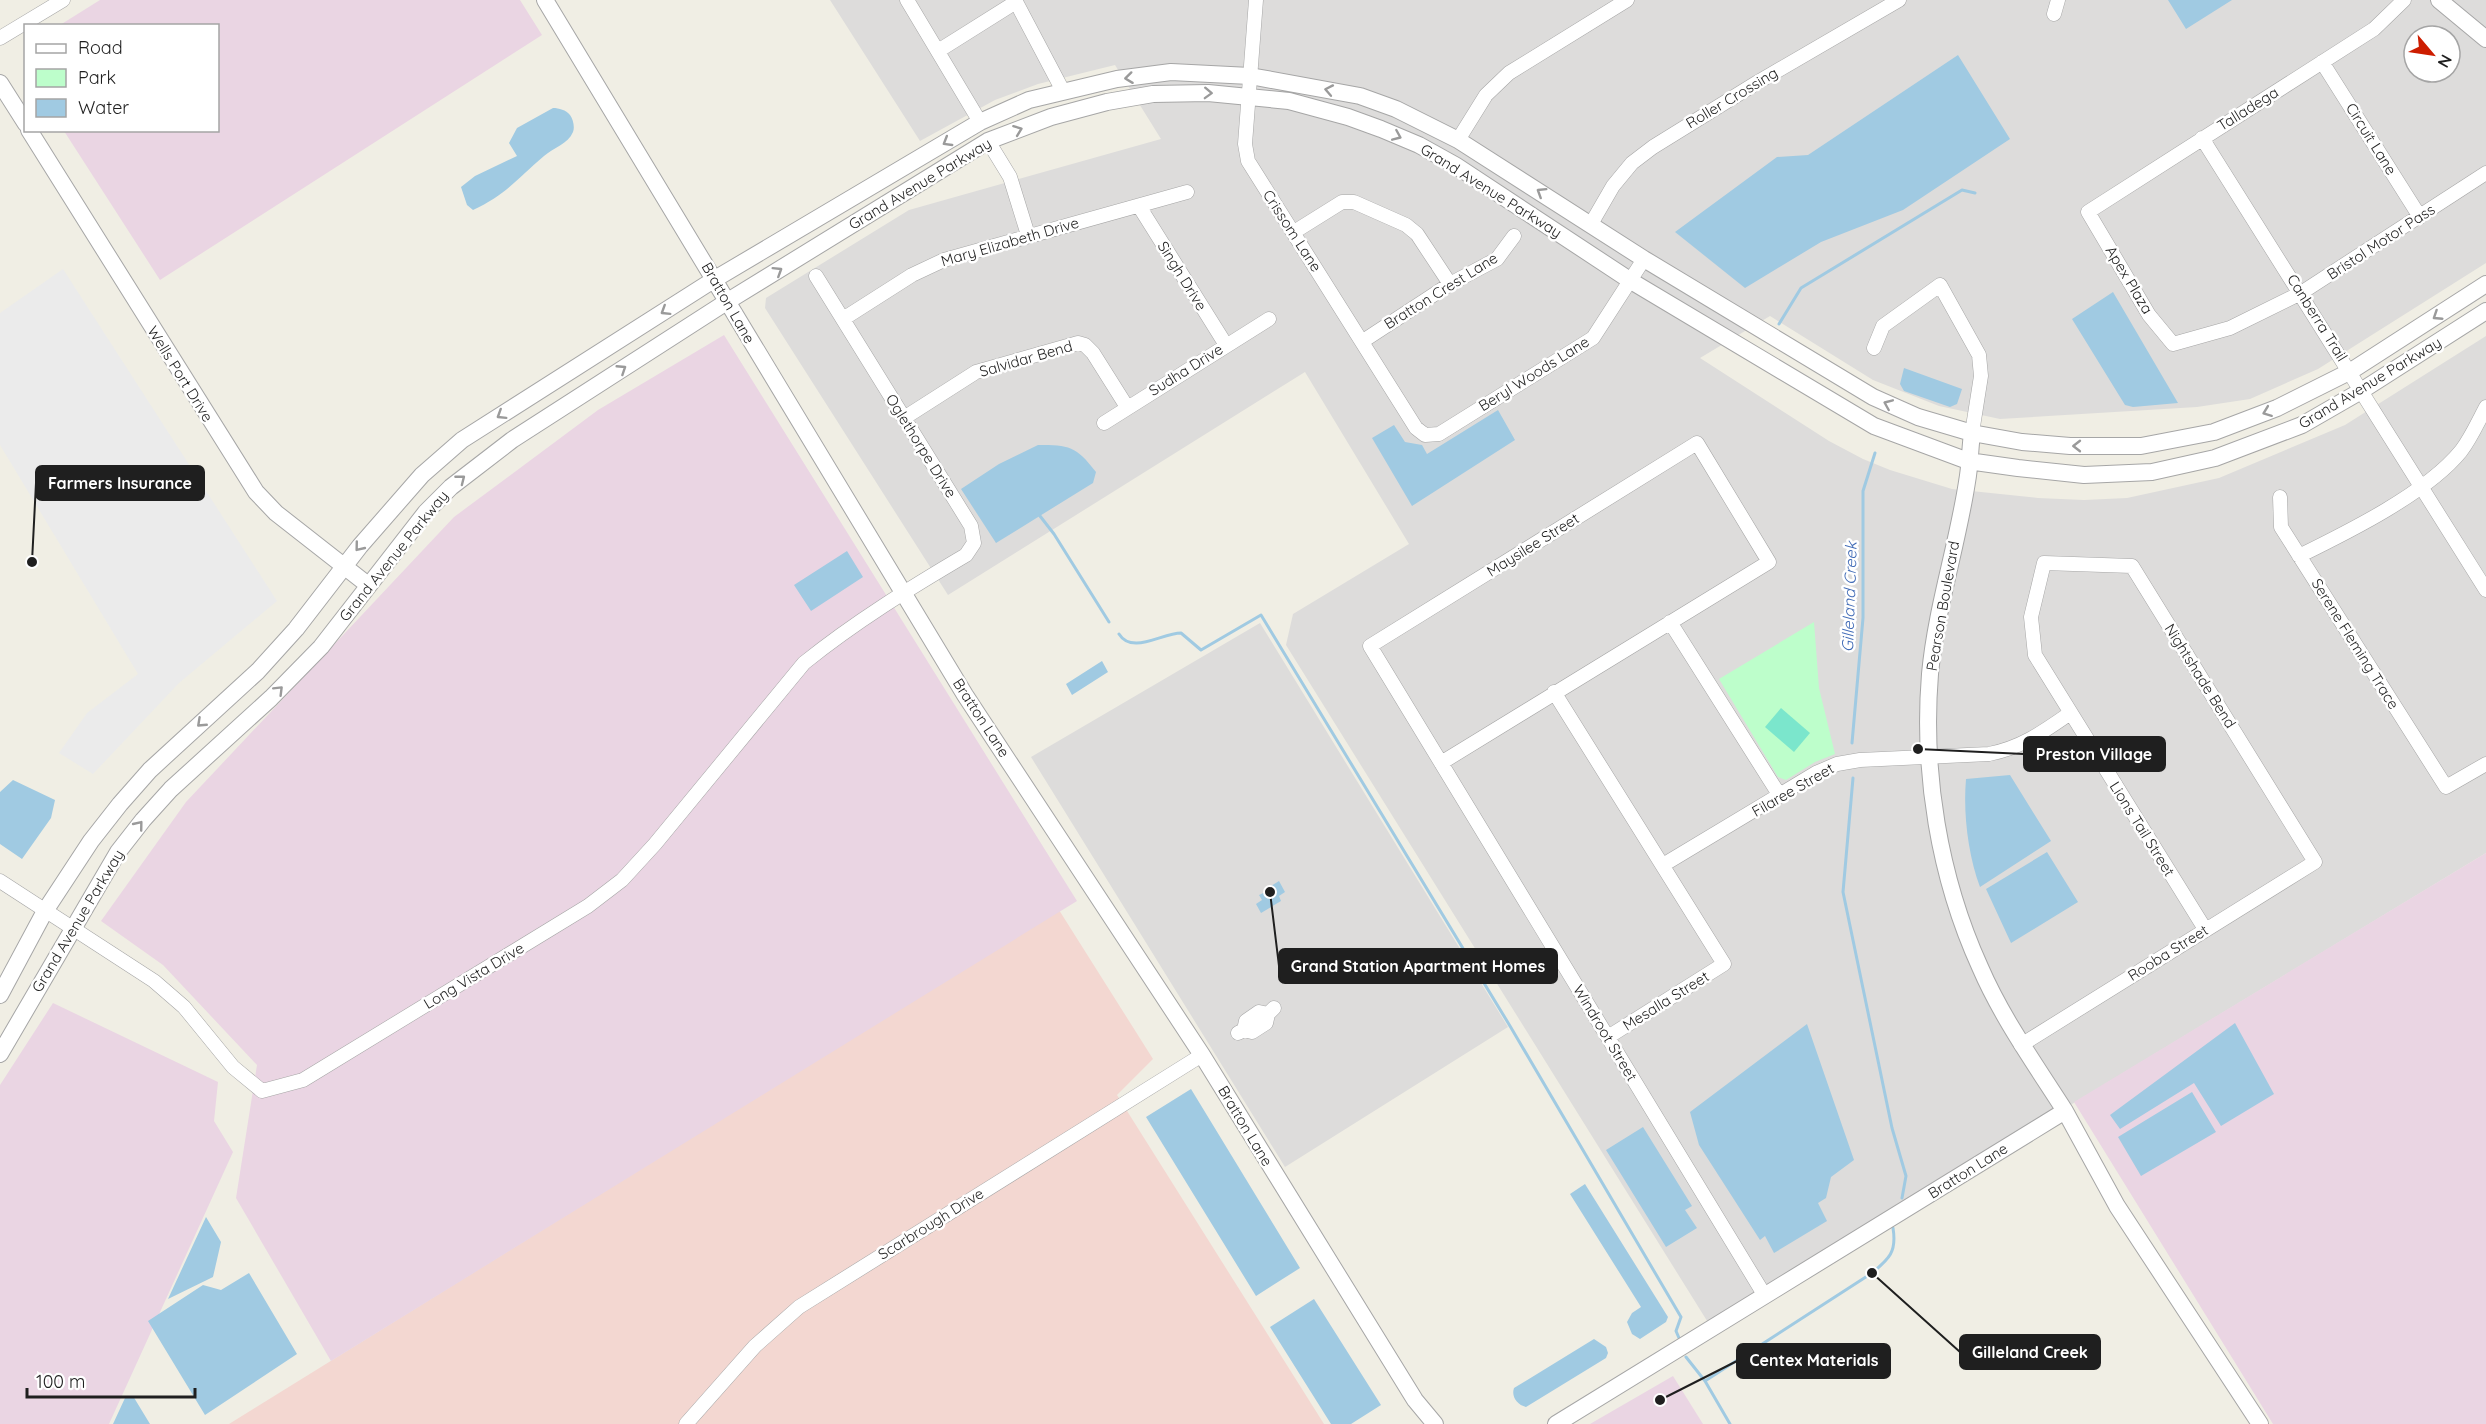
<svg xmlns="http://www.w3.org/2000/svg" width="2486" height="1424" font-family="Quicksand,sans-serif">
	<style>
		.residential { fill: #dddcdb; fill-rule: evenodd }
		.commercial { fill: #f3d7d1 }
		.industrial { fill: #ead5e3 }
		.park { fill: #bdfecb }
		.pitch { fill: #7be6cc }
		.parking { fill: #ebebeb }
		.water { fill: #a0cae2 }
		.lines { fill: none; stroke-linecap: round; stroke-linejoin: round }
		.stream { stroke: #a0cae2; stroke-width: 3 }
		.minor-casing { stroke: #a6a6a6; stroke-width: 15 }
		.tertiary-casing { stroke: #a6a6a6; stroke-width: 18 }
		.minor { stroke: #fff; stroke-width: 14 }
		.tertiary { stroke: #fff; stroke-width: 16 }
		.oneway { stroke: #9a9a9a }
		.labels { text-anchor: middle; stroke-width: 5; stroke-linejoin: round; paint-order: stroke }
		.street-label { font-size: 15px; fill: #1f1f1f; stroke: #fff }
		.water-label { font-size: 16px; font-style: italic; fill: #426cb7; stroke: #fff }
		.leader { fill: none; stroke: #1f1f1f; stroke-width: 2 }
		.callout-dot { fill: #1f1f1f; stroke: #fff; stroke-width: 2 }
		.callout { fill: #1f1f1f; stroke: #1f1f1f; stroke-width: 2 }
		.callout-label { font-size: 16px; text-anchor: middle; font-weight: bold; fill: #fff }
	</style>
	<rect width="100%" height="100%" fill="#f0eee4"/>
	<!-- residential -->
	<path class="residential" d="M 830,0 L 2486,0 L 2486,263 L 2318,369 L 2250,399 L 2197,407 L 2000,419 L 1939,406 L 1873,380 L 1770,316 L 1700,358 L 1829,441 L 1863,459 L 1890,470 L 1952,489 L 2038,498 L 2084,500 L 2127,498 L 2219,478 L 2345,425 L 2486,336 L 2486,853 L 1709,1324 L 1286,645 L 1293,614 L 1409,544 L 1305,372 L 948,595 L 765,308 L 766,298 L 909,210 L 1161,139 L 1115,65 L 1038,84 L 995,100 L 920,141 ZM 2414,36 L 2450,36 L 2450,72 L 2414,72 Z
		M 1260,623 L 1508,1027 L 1285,1167 L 1031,757 Z"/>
	<!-- commercial -->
	<path class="commercial" d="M 1059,910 L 1153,1059 L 1117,1095 L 1324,1424 L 229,1424 Z"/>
	<!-- industrial -->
	<path class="industrial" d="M 100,0 L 520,0 L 542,35 L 160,280 L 64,131 L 218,130 L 218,26 L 60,25 Z
		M 724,335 L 1077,901 L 331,1361 L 236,1198 L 257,1065 L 163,965 L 101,921 L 186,802 L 454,517 L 598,410 Z
		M 2486,853 L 2486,1424 L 2273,1424 L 2074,1102 Z
		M 53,1003 L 218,1082 L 214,1121 L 233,1152 L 109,1424 L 0,1424 L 0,1085 Z
		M 1673,1376 L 1703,1424 L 1590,1424 Z"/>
	<!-- park -->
	<path class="park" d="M 1814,622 L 1819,688 L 1835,754 L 1815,762 L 1786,780 L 1778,777 L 1719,679 Z"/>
	<!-- pitch -->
	<path class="pitch" d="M 1781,708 L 1810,733 L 1794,752 L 1765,727 Z"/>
	<!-- parking -->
	<path class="parking" d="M 63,269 L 277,601 L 179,683 L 93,774 L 59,753 L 87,713 L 138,674 L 0,445 L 0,313 Z"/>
	<!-- water -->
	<path class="water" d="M 2168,0 L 2232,0 L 2186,29 Z
		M 1958,55 L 2010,139 L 1903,210 L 1821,242 L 1745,288 L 1675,232 L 1777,157 L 1808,155 Z
		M 553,108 C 559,108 566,110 570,115 C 573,119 575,127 573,132 C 568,144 553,148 544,156 C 518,178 506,195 473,210 L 467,205 L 461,187 L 475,176 L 517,156 L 509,143 L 517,128 Z
		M 2113,292 L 2178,403 L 2133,407 L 2125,405 L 2072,319 Z
		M 1904,368 L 1962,389 L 1957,404 L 1950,407 L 1904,391 L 1900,384 Z
		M 1498,410 L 1515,440 L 1412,506 L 1372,438 L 1394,425 L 1405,442 L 1422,445 L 1427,454 Z
		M 1038,445 C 1069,445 1076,446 1096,472 L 1093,483 L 996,543 L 961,489 L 999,464 Z
		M 847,551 L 863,577 L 811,611 L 794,585 Z
		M 1102,661 L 1108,672 L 1072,695 L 1066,684 Z
		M 2010,775 L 2051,841 L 1980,887 C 1968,855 1963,813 1966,779 Z
		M 13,780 L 55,800 L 51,818 L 22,859 L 0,844 L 0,792 Z
		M 2047,852 L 2078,902 L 2011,943 L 1986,889 Z
		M 1279,881 L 1285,892 L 1279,896 L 1281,901 L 1261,913 L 1256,904 L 1262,900 L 1259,895 L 1272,889 L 1271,886 Z
		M 2235,1023 L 2274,1094 L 2221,1126 L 2194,1083 L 2120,1129 L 2110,1115 Z
		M 1807,1024 L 1854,1160 L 1831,1177 L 1826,1198 L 1818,1203 L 1827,1221 L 1774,1253 L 1765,1236 L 1760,1240 L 1699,1145 L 1690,1112 Z
		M 1191,1089 L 1300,1268 L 1256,1296 L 1146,1117 Z
		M 2192,1092 L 2216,1132 L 2141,1176 L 2118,1137 Z
		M 1643,1127 L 1692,1206 L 1685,1210 L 1697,1228 L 1666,1247 L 1606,1150 Z
		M 1585,1184 L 1668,1317 L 1666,1322 L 1640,1339 L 1632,1334 L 1627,1322 L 1632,1313 L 1641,1307 L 1570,1194 Z
		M 206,1217 L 221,1242 L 213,1277 L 168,1299 Z
		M 249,1273 L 297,1354 L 205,1415 L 148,1321 L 203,1285 L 221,1290 Z
		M 1314,1299 L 1381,1405 L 1351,1424 L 1331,1424 L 1270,1327 Z
		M 1594,1339 L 1606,1347 L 1608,1353 L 1606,1358 L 1526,1407 C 1517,1405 1511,1396 1514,1388 Z
		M 133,1396 L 150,1424 L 113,1424 L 125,1398 Z"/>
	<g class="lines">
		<!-- stream -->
		<path class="stream" d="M 1779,324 L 1801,288 L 1962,190 L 1975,193
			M 1040,516 L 1054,534 L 1109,622
			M 1119,634 C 1132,655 1162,633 1181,633 L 1201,650 L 1261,615 L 1510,1026 L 1681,1317 L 1676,1331 L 1679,1338
			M 1852,743 L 1863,618 L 1863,491 L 1875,453
			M 1853,778 L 1843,892 L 1892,1128 L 1906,1176 L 1902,1198
			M 1686,1357 L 1705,1381
			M 1730,1424 L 1705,1381 L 1872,1273 C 1889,1259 1897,1252 1893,1228"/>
		<!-- minor casing -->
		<g class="minor-casing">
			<path id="minor" d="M 907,0 L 980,122
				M 1015,0 L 1063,91
				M 1256,0 L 1245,144 L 1248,161 L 1416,428 L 1425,435 L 1439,434 L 1593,338 L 1644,259
				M 2404,0 L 2374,29 L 2088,212 L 2149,315 L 2173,344 L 2230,328 L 2301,293 L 2486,173
				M 2054,14 L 2058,0
				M 0,38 L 63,0
				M 938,51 L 1016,2
				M 2322,62 L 2420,217
				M 2202,138 L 2486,590
				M 1458,140 L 1486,95 L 1509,73 L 1627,0
				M 988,141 L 1010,177 L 1028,235
				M 1139,206 L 1226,345
				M 1591,224 L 1613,186 L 1632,163 L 1653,147 L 1758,82 L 1899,0
				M 1294,232 L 1342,202 L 1354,202 L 1406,225 L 1417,234 L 1450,284
				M 843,319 L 912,275 L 944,260 L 1187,192
				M 1363,341 L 1450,284 L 1497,259 L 1514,236
				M 1874,348 L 1883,326 L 1940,285 L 1979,355 L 1981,376 L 1972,433
				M 904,418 L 976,372 L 1078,343 L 1085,345 L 1093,353 L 1127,407
				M 1104,423 L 1269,319
				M 2280,497 L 2281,527 L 2446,787 L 2486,764
				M 2299,556 C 2348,532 2427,493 2461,451 C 2471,438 2478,422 2486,407
				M 1670,622 L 1780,796
				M 1554,692 L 1724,964 L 1608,1037
				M 1441,763 L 1769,562 L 1697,443 L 1370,646 L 1765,1296
				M 1663,865 L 1816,773 L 1837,764 L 1860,760 L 1989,754 C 2021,748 2043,732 2069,714
				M 0,881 L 154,981 L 184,1007 L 233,1067 L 262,1091 L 303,1080 L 588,906 L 622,880 L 655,844 L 804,663 C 855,622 910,588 966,555 L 974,543 L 971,526 L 816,276
				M 1244,1030 L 1246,1021 L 1259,1012 L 1268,1014
				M 1238,1033 L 1244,1030 L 1252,1032 L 1266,1023 L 1268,1014 L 1274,1008
				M 2021,1045 L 2315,862 L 2132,566 L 2044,563 L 2031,617 L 2035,655 L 2205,929
				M 686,1424 L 755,1346 L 799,1307 L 1202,1055"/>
		</g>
		<!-- tertiary casing -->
		<g class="tertiary-casing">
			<path id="tertiary" d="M 545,0 L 965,695 L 1202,1055 L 1415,1400 L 1435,1424
				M 2439,0 L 2486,39
				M 0,83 L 26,124
				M 29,130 L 256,492 L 276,513 L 368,585
				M 1972,433 C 1970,449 1970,466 1967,482 C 1957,547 1936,609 1930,674 C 1922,772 1939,877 1980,967 C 2002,1018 2035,1064 2065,1111
				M 0,995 L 45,911 L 91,841 L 120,804 L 150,770 L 258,671 L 296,629 L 360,546 L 422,475 L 462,440 L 715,279 L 980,122 L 1029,100 L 1117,79 L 1171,72 L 1250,76 L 1360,96 L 1396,109 L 1458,140 L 1644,259 L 1873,397 L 1918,417 L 1972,433 L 2022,442 L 2070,446 L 2141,446 L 2214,432 L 2277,408 L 2351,371 L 2486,284
				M 0,1054 L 118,852 L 143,820 L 171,789 L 271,698 L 321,647 L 426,512 L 451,487 L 512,440 L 728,301 L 988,141 L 1051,117 L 1107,102 L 1153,94 L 1208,93 L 1289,101 L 1348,117 L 1381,129 L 1419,145 L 1455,165 L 1631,281 L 1874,426 L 1968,461 L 2018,468 L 2084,475 L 2152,472 L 2215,458 L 2302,425 L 2361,391 L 2486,311
				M 1556,1424 L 2065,1111 L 2117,1206 L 2260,1424"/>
		</g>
		<!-- minor -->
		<use href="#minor" class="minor"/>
		<!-- tertiary -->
		<use href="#tertiary" class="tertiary"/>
	</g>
	<!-- one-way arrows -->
	<defs><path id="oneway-chevron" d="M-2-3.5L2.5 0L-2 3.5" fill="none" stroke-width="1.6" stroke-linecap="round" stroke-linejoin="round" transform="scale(1.5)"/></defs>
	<g class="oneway">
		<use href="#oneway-chevron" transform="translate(1129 78) rotate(173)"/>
		<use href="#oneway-chevron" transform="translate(1329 90) rotate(-169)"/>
		<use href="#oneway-chevron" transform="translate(1208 93) rotate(2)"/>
		<use href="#oneway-chevron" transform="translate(1018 130) rotate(-21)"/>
		<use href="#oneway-chevron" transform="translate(1397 136) rotate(23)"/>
		<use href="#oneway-chevron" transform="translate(947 142) rotate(149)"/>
		<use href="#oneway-chevron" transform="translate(1541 192) rotate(-148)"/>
		<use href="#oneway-chevron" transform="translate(778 271) rotate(-32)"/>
		<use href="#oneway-chevron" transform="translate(665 311) rotate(148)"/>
		<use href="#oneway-chevron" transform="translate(2437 316) rotate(147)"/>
		<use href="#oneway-chevron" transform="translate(622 369) rotate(-33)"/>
		<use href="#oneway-chevron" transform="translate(1888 404) rotate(-157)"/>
		<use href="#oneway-chevron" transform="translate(2267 412) rotate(159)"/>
		<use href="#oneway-chevron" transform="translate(501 415) rotate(148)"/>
		<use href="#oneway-chevron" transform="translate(2077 446) rotate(-180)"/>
		<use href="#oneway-chevron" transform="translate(461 479) rotate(-38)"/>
		<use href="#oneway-chevron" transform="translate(359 547) rotate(129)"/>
		<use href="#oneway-chevron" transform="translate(279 690) rotate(-45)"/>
		<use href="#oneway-chevron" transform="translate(201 723) rotate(137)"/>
		<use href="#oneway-chevron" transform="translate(139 825) rotate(-51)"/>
	</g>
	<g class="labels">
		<!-- street labels -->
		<g class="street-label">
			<text transform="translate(1732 98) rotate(-31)" y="5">Roller Crossing</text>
			<text transform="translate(2248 109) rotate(-32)" y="5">Talladega</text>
			<text transform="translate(2371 139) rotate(58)" y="5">Circuit Lane</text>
			<text transform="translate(920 184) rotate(-31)" y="5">Grand Avenue Parkway</text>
			<text transform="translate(1491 191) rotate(32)" y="5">Grand Avenue Parkway</text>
			<text transform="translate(1292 231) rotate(57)" y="5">Crissom Lane</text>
			<text transform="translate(1010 242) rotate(-16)" y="5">Mary Elizabeth Drive</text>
			<text transform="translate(2381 242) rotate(-33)" y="5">Bristol Motor Pass</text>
			<text transform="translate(1182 276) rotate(58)" y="5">Singh Drive</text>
			<text transform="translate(2129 280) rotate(59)" y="5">Apex Plaza</text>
			<text transform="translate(1441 291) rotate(-32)" y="5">Bratton Crest Lane</text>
			<text transform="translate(728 303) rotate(60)" y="5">Bratton Lane</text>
			<text transform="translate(2317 318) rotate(58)" y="5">Canberra Trail</text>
			<text transform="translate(1026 359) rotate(-16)" y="5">Salvidar Bend</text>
			<text transform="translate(1186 370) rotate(-32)" y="5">Sudha Drive</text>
			<text transform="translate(180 374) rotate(58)" y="5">Wells Port Drive</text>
			<text transform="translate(1534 374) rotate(-32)" y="5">Beryl Woods Lane</text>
			<text transform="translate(2370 383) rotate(-31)" y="5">Grand Avenue Parkway</text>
			<text transform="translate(921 446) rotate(58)" y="5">Oglethorpe Drive</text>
			<text transform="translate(1533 545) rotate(-32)" y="5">Maysilee Street</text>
			<text transform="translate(394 556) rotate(-51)" y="5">Grand Avenue Parkway</text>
			<text transform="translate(1943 606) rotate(-80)" y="5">Pearson Boulevard</text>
			<text transform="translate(2355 644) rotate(58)" y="5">Serene Fleming Trace</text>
			<text transform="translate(2200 676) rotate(58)" y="5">Nightshade Bend</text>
			<text transform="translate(981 718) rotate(57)" y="5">Bratton Lane</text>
			<text transform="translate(1793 790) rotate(-30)" y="5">Filaree Street</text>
			<text transform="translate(2142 829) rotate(58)" y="5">Lions Tail Street</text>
			<text transform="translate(78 921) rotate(-59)" y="5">Grand Avenue Parkway</text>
			<text transform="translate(2168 953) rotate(-32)" y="5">Rooba Street</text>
			<text transform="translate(474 976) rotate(-31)" y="5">Long Vista Drive</text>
			<text transform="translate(1666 1001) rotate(-32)" y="5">Mesalla Street</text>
			<text transform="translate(1605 1033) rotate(59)" y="5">Windroot Street</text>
			<text transform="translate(1245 1126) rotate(59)" y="5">Bratton Lane</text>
			<text transform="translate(1968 1171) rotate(-32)" y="5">Bratton Lane</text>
			<text transform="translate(931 1224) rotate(-32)" y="5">Scarbrough Drive</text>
		</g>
		<!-- water labels -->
		<g class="water-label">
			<text transform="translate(1849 597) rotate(-88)" y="6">Gilleland Creek</text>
		</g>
	</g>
	<!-- callouts -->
	<path class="leader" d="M32 562L36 483M1918 749L2024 754M1270 892L1279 966M1872 1273L1960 1352M1660 1400L1737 1361"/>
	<g class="callout-dot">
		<circle cx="32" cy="562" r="6"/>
		<circle cx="1918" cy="749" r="6"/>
		<circle cx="1270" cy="892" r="6"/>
		<circle cx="1872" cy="1273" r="6"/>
		<circle cx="1660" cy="1400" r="6"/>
	</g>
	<g class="callout">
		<rect x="36" y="466" width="168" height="34" rx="6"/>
		<rect x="2024" y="737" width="141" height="34" rx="6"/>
		<rect x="1279" y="949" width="278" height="34" rx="6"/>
		<rect x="1960" y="1335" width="140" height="34" rx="6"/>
		<rect x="1737" y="1344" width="153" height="34" rx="6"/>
	</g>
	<g class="callout-label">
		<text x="120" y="489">Farmers Insurance</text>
		<text x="2094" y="760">Preston Village</text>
		<text x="1418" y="972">Grand Station Apartment Homes</text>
		<text x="2030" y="1358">Gilleland Creek</text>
		<text x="1814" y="1366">Centex Materials</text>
	</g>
	<!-- legend -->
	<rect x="24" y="24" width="195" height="108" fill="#ffffff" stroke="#a5a5a5" stroke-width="1.5"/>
	<rect x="36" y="44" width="30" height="9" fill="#ffffff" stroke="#a5a5a5" stroke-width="1.5"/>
	<text x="78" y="54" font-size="18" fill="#1f1f1f">Road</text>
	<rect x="36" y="69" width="30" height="18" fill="#bdfecb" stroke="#a5a5a5" stroke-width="1.5"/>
	<text x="78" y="84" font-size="18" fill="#1f1f1f">Park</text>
	<rect x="36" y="99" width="30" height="18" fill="#a0cae2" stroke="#a5a5a5" stroke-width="1.5"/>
	<text x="78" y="114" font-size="18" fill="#1f1f1f">Water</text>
	<!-- north arrow -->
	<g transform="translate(2432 54) rotate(119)"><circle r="28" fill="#ffffff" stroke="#a5a5a5" stroke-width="1.5"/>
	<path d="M0-4.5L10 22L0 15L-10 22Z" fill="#cd1d00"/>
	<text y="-9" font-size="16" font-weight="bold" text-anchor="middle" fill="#1f1f1f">N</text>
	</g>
	<!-- scale -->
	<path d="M27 1388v9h168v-9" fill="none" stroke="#1f1f1f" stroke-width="3"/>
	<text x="36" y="1388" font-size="18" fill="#1f1f1f" stroke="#ffffff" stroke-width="4.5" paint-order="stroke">100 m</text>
</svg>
